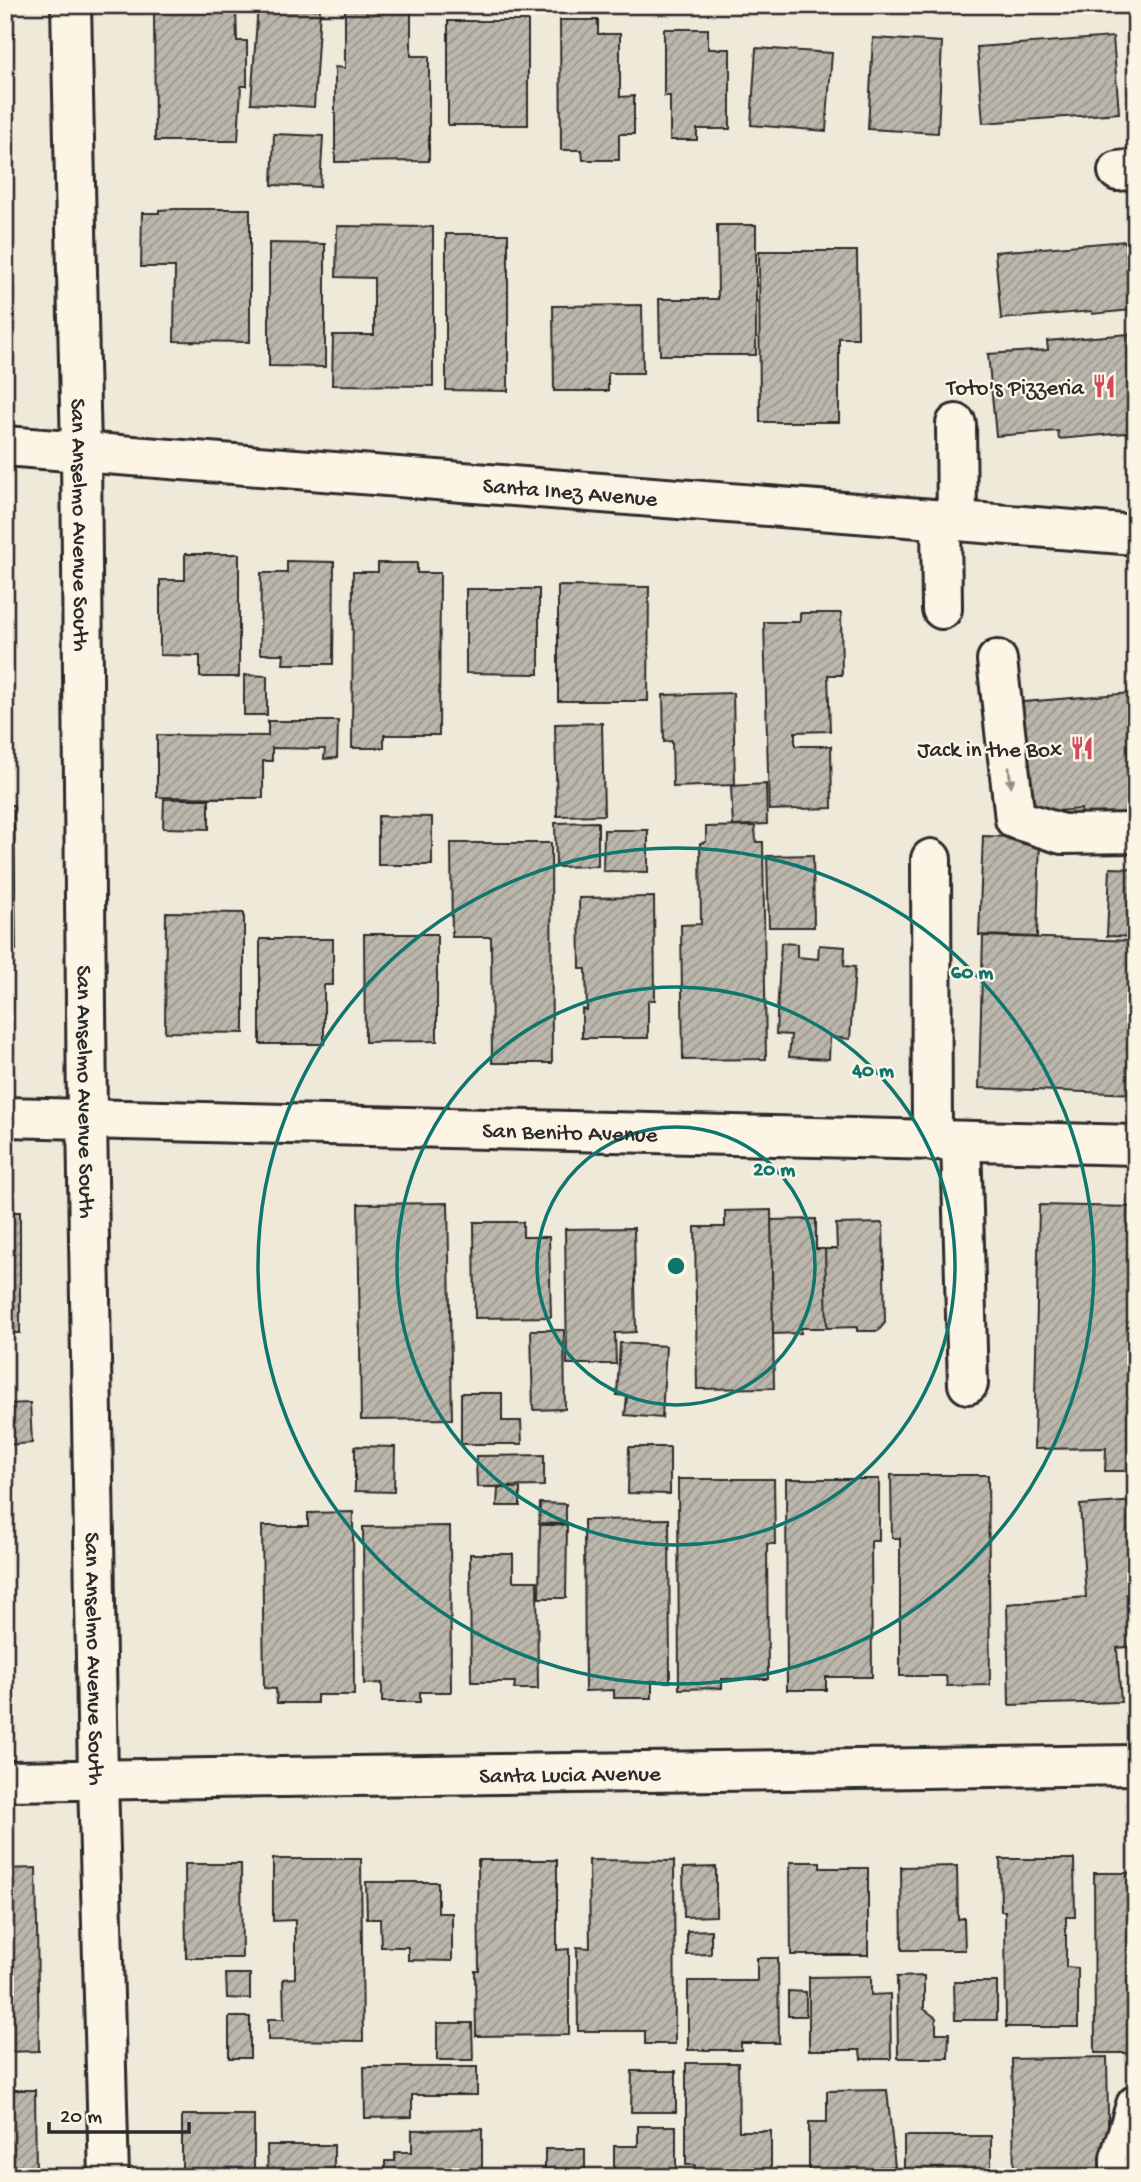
<svg xmlns="http://www.w3.org/2000/svg" width="1141" height="2182" font-family="'Gochi Hand',sans-serif">
	<style>
		.building { fill: url(#building-hatch); stroke: #2b2b2b; stroke-width: 2 }
		.lines { fill: none; stroke-linecap: round; stroke-linejoin: round }
		.minor-casing { stroke: #2b2b2b; stroke-width: 44 }
		.minor { stroke: #fcf5e5; stroke-width: 38 }
		.oneway { fill: #949088 }
		.ring { fill: none; stroke: #0f766e; stroke-width: 3.5 }
		.labels { text-anchor: middle; stroke-width: 5; stroke-linejoin: round; paint-order: stroke }
		.poi-label { font-size: 23px; fill: #2b2b2b; stroke: #fcf5e5; text-anchor: end }
		.street-label { font-size: 23px; fill: #2b2b2b; stroke: #fcf5e5 }
		.centre { fill: #0f766e; stroke: #fcf5e5; stroke-width: 3.5 }
		.ring-label { font-size: 21px; text-anchor: middle; font-weight: bold; fill: #0f766e; stroke: #fcf5e5; stroke-width: 5; stroke-linejoin: round; paint-order: stroke }
	</style>
	<defs>
		<pattern id="building-hatch" width="6" height="6" patternUnits="userSpaceOnUse" patternTransform="scale(1.75)"><rect width="6" height="6" fill="#bcb7ac"/><path d="M-1 1l2-2M0 6l6-6M5 7l2-2" fill="none" stroke="#99958c"/></pattern>
	</defs>
	<rect width="100%" height="100%" fill="#efe9da"/>
	<filter id="ink" filterUnits="userSpaceOnUse"><feTurbulence type="fractalNoise" baseFrequency=".0143" numOctaves="2"/><feDisplacementMap in="SourceGraphic" scale="14" xChannelSelector="R" yChannelSelector="G"/><feConvolveMatrix kernelMatrix="1 2 1 2 8 2 1 2 1" color-interpolation-filters="sRGB"/></filter>
	<g filter="url(#ink)">
		<!-- building -->
		<path class="building" d="M 258,5 L 320,9 L 314,107 L 251,103 Z
			M 345,6 L 411,6 L 411,56 L 429,56 L 429,161 L 335,162 L 335,67 L 345,68 Z
			M 236,9 L 237,41 L 247,41 L 247,86 L 241,86 L 238,141 L 155,141 L 154,10 Z
			M 560,20 L 598,20 L 598,34 L 620,34 L 620,97 L 634,96 L 634,134 L 619,134 L 619,160 L 583,160 L 582,150 L 561,150 Z
			M 448,21 L 528,21 L 528,125 L 448,125 Z
			M 664,29 L 708,29 L 708,49 L 730,49 L 730,129 L 697,129 L 697,140 L 670,140 L 670,96 L 664,96 Z
			M 1113,37 L 1119,113 L 983,123 L 977,47 Z
			M 873,38 L 942,42 L 938,133 L 868,129 Z
			M 756,48 L 832,53 L 826,131 L 751,125 Z
			M 274,134 L 323,136 L 320,187 L 272,185 Z
			M 5,143 L 9,143 L 9,173 L 5,173 Z
			M 175,209 L 250,209 L 250,342 L 174,341 L 175,267 L 141,267 L 142,213 L 159,213 L 159,210 Z
			M 717,225 L 756,225 L 756,355 L 660,355 L 659,299 L 718,299 Z
			M 337,226 L 433,227 L 433,386 L 332,385 L 333,335 L 374,335 L 374,278 L 336,277 Z
			M 446,234 L 508,234 L 508,391 L 446,390 Z
			M 1125,241 L 1131,310 L 1092,314 L 1092,311 L 1001,319 L 995,252 Z
			M 269,243 L 325,244 L 325,367 L 269,366 Z
			M 759,251 L 857,251 L 858,338 L 839,338 L 839,422 L 760,422 Z
			M 642,305 L 643,373 L 608,373 L 608,391 L 554,391 L 553,306 Z
			M 1129,334 L 1136,405 L 1136,432 L 1059,439 L 1058,431 L 996,436 L 988,354 L 1048,350 L 1047,341 Z
			M 185,554 L 239,554 L 239,677 L 200,677 L 200,656 L 160,655 L 160,580 L 185,580 Z
			M 287,561 L 334,562 L 333,664 L 283,664 L 284,654 L 260,654 L 261,573 L 287,573 Z
			M 378,563 L 417,563 L 417,573 L 440,573 L 439,735 L 384,735 L 384,748 L 352,748 L 353,572 L 378,572 Z
			M 558,586 L 649,587 L 648,701 L 558,701 Z
			M 466,589 L 539,589 L 539,674 L 466,673 Z
			M 800,613 L 841,613 L 842,675 L 828,675 L 830,731 L 795,732 L 795,746 L 831,746 L 832,808 L 769,810 L 764,622 L 800,622 Z
			M 244,675 L 267,676 L 267,715 L 244,715 Z
			M 733,693 L 735,785 L 673,787 L 672,741 L 664,742 L 663,695 Z
			M 1131,693 L 1136,742 L 1136,812 L 1082,817 L 1081,809 L 1021,814 L 1012,703 Z
			M 268,721 L 338,721 L 337,758 L 324,759 L 325,749 L 272,748 L 272,761 L 263,761 L 263,798 L 157,797 L 157,735 L 268,736 Z
			M 602,723 L 604,815 L 557,816 L 555,724 Z
			M 766,784 L 767,824 L 733,826 L 731,786 Z
			M 164,799 L 209,799 L 209,829 L 163,828 Z
			M 5,805 L 14,805 L 16,950 L 5,950 Z
			M 378,816 L 432,817 L 432,865 L 378,865 Z
			M 598,822 L 598,866 L 556,867 L 555,823 Z
			M 755,826 L 756,842 L 763,842 L 766,1059 L 683,1060 L 681,925 L 701,924 L 700,843 L 706,842 L 706,827 Z
			M 604,830 L 648,830 L 648,872 L 603,871 Z
			M 983,836 L 1040,838 L 1037,937 L 979,935 Z
			M 451,843 L 551,843 L 552,1063 L 492,1063 L 491,937 L 452,937 Z
			M 813,855 L 814,927 L 769,927 L 767,856 Z
			M 1110,868 L 1136,869 L 1136,937 L 1107,936 Z
			M 654,897 L 655,1000 L 648,1000 L 648,1038 L 582,1038 L 582,1009 L 587,1010 L 586,969 L 580,969 L 579,898 Z
			M 166,912 L 244,913 L 244,1033 L 165,1032 Z
			M 364,934 L 437,934 L 437,1041 L 365,1042 Z
			M 983,936 L 1136,941 L 1136,1094 L 979,1088 Z
			M 260,939 L 333,939 L 333,985 L 324,985 L 324,1044 L 260,1044 Z
			M 781,943 L 797,944 L 797,957 L 818,959 L 819,945 L 845,947 L 844,966 L 855,967 L 850,1039 L 830,1037 L 829,1059 L 789,1057 L 791,1035 L 776,1034 Z
			M 5,1004 L 11,1004 L 11,1038 L 5,1039 Z
			M 448,1203 L 452,1419 L 361,1420 L 358,1204 Z
			M 1039,1205 L 1136,1207 L 1136,1471 L 1105,1471 L 1106,1448 L 1034,1449 Z
			M 771,1210 L 774,1388 L 697,1389 L 695,1227 L 725,1227 L 725,1211 Z
			M 5,1212 L 20,1212 L 20,1333 L 5,1333 Z
			M 816,1219 L 816,1249 L 825,1249 L 827,1328 L 801,1328 L 801,1333 L 773,1334 L 771,1220 Z
			M 474,1222 L 523,1222 L 523,1237 L 549,1237 L 551,1317 L 475,1318 Z
			M 883,1223 L 885,1323 L 878,1331 L 857,1331 L 857,1327 L 827,1328 L 825,1249 L 837,1249 L 836,1224 Z
			M 634,1228 L 636,1332 L 615,1333 L 616,1364 L 567,1364 L 565,1229 Z
			M 531,1330 L 564,1330 L 565,1409 L 533,1410 Z
			M 620,1343 L 666,1346 L 662,1418 L 625,1415 L 627,1396 L 617,1395 Z
			M 461,1393 L 502,1393 L 502,1421 L 521,1421 L 522,1444 L 461,1444 Z
			M 30,1403 L 32,1443 L 5,1445 L 5,1404 Z
			M 355,1446 L 395,1447 L 394,1492 L 355,1491 Z
			M 629,1447 L 670,1447 L 670,1494 L 628,1493 Z
			M 544,1455 L 544,1486 L 477,1487 L 476,1456 Z
			M 891,1475 L 988,1475 L 990,1685 L 947,1686 L 946,1676 L 900,1676 L 900,1538 L 892,1538 Z
			M 678,1479 L 774,1479 L 775,1544 L 767,1544 L 768,1679 L 722,1679 L 722,1688 L 679,1689 Z
			M 786,1479 L 879,1479 L 879,1541 L 871,1541 L 872,1677 L 826,1677 L 826,1690 L 787,1690 Z
			M 498,1488 L 520,1488 L 520,1506 L 497,1506 Z
			M 1136,1501 L 1136,1646 L 1117,1648 L 1121,1702 L 1009,1705 L 1007,1604 L 1086,1597 L 1080,1505 Z
			M 540,1503 L 566,1504 L 566,1524 L 539,1523 Z
			M 353,1512 L 354,1695 L 317,1695 L 317,1703 L 277,1703 L 276,1689 L 264,1688 L 262,1526 L 308,1526 L 308,1513 Z
			M 669,1519 L 670,1682 L 652,1681 L 652,1698 L 614,1698 L 614,1690 L 585,1691 L 584,1520 Z
			M 540,1525 L 567,1525 L 566,1598 L 539,1598 Z
			M 450,1526 L 451,1692 L 420,1692 L 420,1702 L 382,1702 L 382,1683 L 364,1684 L 363,1527 Z
			M 470,1554 L 513,1554 L 513,1581 L 537,1581 L 538,1689 L 514,1689 L 515,1682 L 471,1682 Z
			M 5,1633 L 8,1633 L 10,1702 L 5,1702 Z
			M 273,1859 L 361,1859 L 363,2041 L 268,2040 L 268,2019 L 284,2019 L 283,1979 L 295,1978 L 295,1920 L 273,1921 Z
			M 1000,1859 L 1074,1859 L 1075,1917 L 1066,1917 L 1066,1967 L 1078,1968 L 1078,2027 L 1006,2027 L 1005,1911 L 1001,1911 Z
			M 478,1860 L 557,1860 L 557,1950 L 569,1949 L 569,2035 L 476,2036 L 475,1971 L 479,1971 Z
			M 589,1860 L 674,1861 L 675,2044 L 645,2044 L 645,2031 L 578,2031 L 577,1947 L 590,1948 Z
			M 790,1862 L 820,1862 L 820,1868 L 868,1868 L 868,1955 L 791,1955 Z
			M 185,1864 L 241,1864 L 242,1958 L 186,1958 Z
			M 957,1866 L 958,1919 L 964,1918 L 965,1950 L 902,1950 L 901,1867 Z
			M 716,1867 L 716,1916 L 684,1917 L 683,1868 Z
			M 36,1868 L 39,2051 L 5,2052 L 5,1869 Z
			M 1094,1873 L 1136,1873 L 1136,2053 L 1095,2053 Z
			M 366,1882 L 438,1882 L 438,1913 L 452,1913 L 452,1961 L 408,1960 L 408,1947 L 381,1947 L 380,1919 L 367,1919 Z
			M 711,1930 L 711,1954 L 687,1955 L 687,1931 Z
			M 757,1958 L 778,1958 L 779,2043 L 741,2043 L 741,2050 L 688,2050 L 688,1981 L 757,1981 Z
			M 226,1974 L 250,1974 L 250,1999 L 227,1998 Z
			M 871,1976 L 871,1995 L 890,1994 L 891,2059 L 861,2059 L 860,2050 L 809,2050 L 809,1977 Z
			M 924,1976 L 924,2009 L 936,2018 L 936,2033 L 949,2033 L 948,2058 L 898,2058 L 897,1977 Z
			M 954,1982 L 997,1982 L 997,2020 L 955,2020 Z
			M 788,1991 L 806,1992 L 806,2016 L 788,2016 Z
			M 229,2017 L 250,2017 L 250,2058 L 229,2058 Z
			M 437,2023 L 472,2023 L 473,2060 L 437,2060 Z
			M 1107,2057 L 1109,2177 L 1014,2177 L 1012,2059 Z
			M 686,2063 L 738,2063 L 739,2131 L 771,2131 L 771,2177 L 695,2177 L 695,2165 L 686,2165 Z
			M 364,2067 L 477,2067 L 477,2095 L 412,2095 L 412,2117 L 365,2118 Z
			M 632,2071 L 676,2071 L 676,2112 L 631,2112 Z
			M 5,2090 L 35,2090 L 36,2177 L 5,2177 Z
			M 887,2090 L 895,2167 L 880,2167 L 880,2177 L 809,2177 L 809,2122 L 827,2122 L 827,2091 Z
			M 182,2115 L 254,2115 L 254,2177 L 182,2177 Z
			M 638,2126 L 676,2126 L 676,2177 L 614,2177 L 614,2146 L 638,2146 Z
			M 482,2129 L 482,2177 L 385,2177 L 385,2161 L 395,2161 L 395,2152 L 412,2152 L 412,2130 Z
			M 904,2136 L 991,2136 L 991,2177 L 904,2177 Z
			M 267,2145 L 334,2145 L 334,2177 L 268,2177 Z
			M 545,2149 L 585,2149 L 585,2173 L 592,2173 L 592,2177 L 545,2177 Z"/>
		<g class="lines">
			<!-- minor casing -->
			<g class="minor-casing">
				<g id="minor">
					<path id="s1" d="M 71,5 L 81,451 L 87,1118 L 98,1779 L 109,2177"/>
					<path d="M 1118,171 L 1136,169"/>
					<path d="M 956,424 L 957,521"/>
					<path id="s2" d="M 5,446 L 1136,535"/>
					<path d="M 941,519 L 942,609"/>
					<path d="M 997,660 L 1015,819 L 1062,834 L 1136,833"/>
					<path d="M 931,859 L 932,1141"/>
					<path id="s3" d="M 5,1117 L 1136,1145"/>
					<path d="M 961,1141 L 968,1384"/>
					<path id="s4" d="M 5,1781 L 1136,1765"/>
					<path d="M 1120,2177 L 1120,2158 L 1136,2105"/>
				</g>
			</g>
			<!-- minor -->
			<use href="#minor" class="minor"/>
		</g>
		<!-- one-way arrows -->
		<defs><path id="oneway-solid" d="M-6-.8H1V-3.2L6.5 0L1 3.2V.8H-6Z" transform="scale(1.75)"/></defs>
		<use class="oneway" href="#oneway-solid" transform="translate(1010 777) rotate(84)"/>
	</g>
	<!-- distance rings -->
	<g class="ring">
		<circle cx="676" cy="1266" r="139"/>
		<circle cx="676" cy="1266" r="279"/>
		<circle cx="676" cy="1266" r="418"/>
	</g>
	<!-- icons -->
	<defs>
		<g id="restaurant-bare" transform="scale(1.89)"><path d="M-5-6h1v4h1v-4h1v4h1v-4h1v5L-1.5 .5V6h-2V.5L-5-1ZM5-6V6H3V1.5H1.5Q1.5-4 5-6Z" fill="#d1495b" stroke="#fcf5e5" stroke-width="2.5" paint-order="stroke"/></g>
	</defs>
	<g fill-rule="evenodd">
		<use href="#restaurant-bare" x="1104" y="386"/>
		<use href="#restaurant-bare" x="1082" y="748"/>
	</g>
	<g class="labels">
		<!-- poi labels -->
		<g class="poi-label">
			<text x="1084" y="394">Toto's Pizzeria</text>
			<text x="1062" y="756">Jack in the Box</text>
		</g>
		<!-- street labels -->
		<g class="street-label">
			<text dy="8" stroke="none"><textPath href="#s2" startOffset="567">Santa Inez Avenue</textPath></text>
			<text dy="8" stroke="none"><textPath href="#s1" startOffset="520">San Anselmo Avenue South</textPath></text>
			<text dy="8" stroke="none"><textPath href="#s1" startOffset="1087">San Anselmo Avenue South</textPath></text>
			<text dy="8" stroke="none"><textPath href="#s3" startOffset="565">San Benito Avenue</textPath></text>
			<text dy="8" stroke="none"><textPath href="#s1" startOffset="1654">San Anselmo Avenue South</textPath></text>
			<text dy="8" stroke="none"><textPath href="#s4" startOffset="565">Santa Lucia Avenue</textPath></text>
		</g>
	</g>
	<circle cx="676" cy="1266" r="10" class="centre"/>
	<g class="ring-label">
		<text x="972" y="978">60 m</text>
		<text x="873" y="1076">40 m</text>
		<text x="774" y="1175">20 m</text>
	</g>
	<!-- margin -->
	<rect width="1141" height="2182" fill="none" stroke="#fcf5e5" stroke-width="28"/>
	<rect x="14" y="14" width="1113" height="2154" fill="none" stroke="#2b2b2b" stroke-width="2.5" filter="url(#ink)"/>
	<!-- scale -->
	<path d="M49 2122v10h140v-10" fill="none" stroke="#2b2b2b" stroke-width="3.5"/>
	<text x="60" y="2122" font-size="21" fill="#2b2b2b" stroke="#fcf5e5" stroke-width="5" paint-order="stroke">20 m</text>
</svg>
